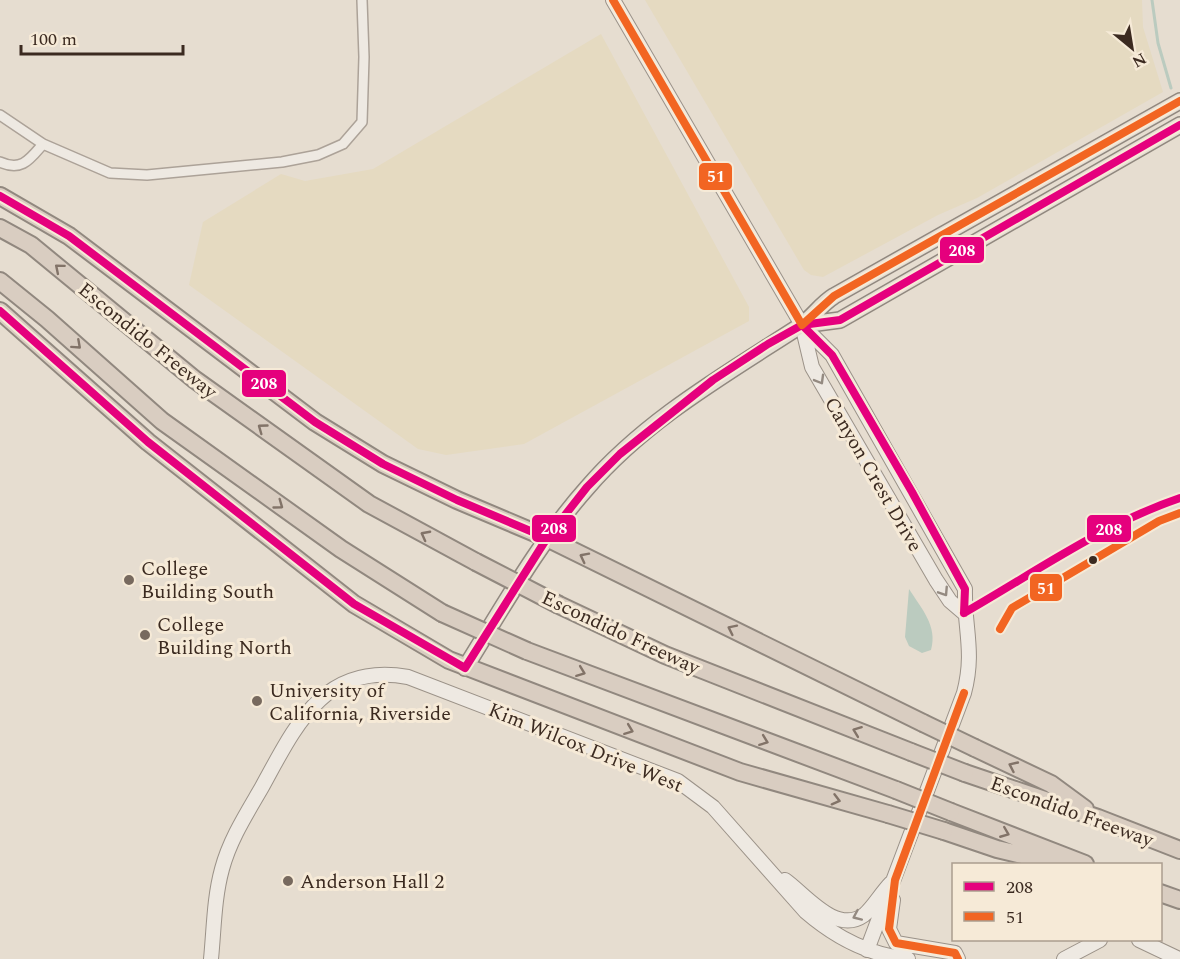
<svg xmlns="http://www.w3.org/2000/svg" width="1180" height="959" font-family="Spectral,serif">
	<style>
		.farmland { fill: #e5dac1 }
		.water { fill: #bbcbbf }
		.lines { fill: none; stroke-linecap: round; stroke-linejoin: round }
		.stream { stroke: #bbcbbf; stroke-width: 3 }
		.street-casing { stroke: #aca298; stroke-width: 12 }
		.secondary-casing { stroke: #9b9288; stroke-width: 16 }
		.primary-casing { stroke: #91887f; stroke-width: 18 }
		.highway-casing { stroke: #91887f; stroke-width: 20 }
		.street { stroke: #eee9e2; stroke-width: 9 }
		.secondary { stroke: #eee9e2; stroke-width: 14 }
		.primary { stroke: #e5ded3; stroke-width: 15 }
		.highway { stroke: #d9cdc1; stroke-width: 16 }
		.highway-bridge-casing { stroke: #91887f; stroke-width: 20; stroke-linecap: butt }
		.highway-bridge { stroke: #d9cdc1; stroke-width: 16 }
		.bus-1-casing { stroke: #f6ead7; stroke-width: 12 }
		.bus-2-casing { stroke: #f6ead7; stroke-width: 12 }
		.bus-1 { stroke: #e5007d; stroke-width: 8 }
		.bus-2 { stroke: #f26522; stroke-width: 8 }
		.oneway { stroke: #827368 }
		.oneway2 { stroke: #948a81 }
		.bus-dot { fill: #3b2a20; stroke: #f6ead7; stroke-width: 2 }
		.poi-dot { fill: #77695e; stroke: #f6ead7; stroke-width: 2 }
		.labels { text-anchor: middle; stroke-width: 6; stroke-linejoin: round; paint-order: stroke }
		.street-label { font-size: 20px; fill: #3b2a20; stroke: #f6ead7 }
		.poi-label { font-size: 20px; fill: #3b2a20; stroke: #f6ead7; text-anchor: start }
		.line-badge { stroke: #f6ead7; stroke-width: 2 }
		.badge-label { font-size: 16px; text-anchor: middle; font-weight: bold; fill: #fff }
	</style>
	<rect width="100%" height="100%" fill="#e6ddd0"/>
	<!-- farmland -->
	<path class="farmland" d="M 645,0 L 1142,0 L 1143,27 L 1163,92 L 977,198 L 938,215 L 823,277 L 811,275 L 804,270 Z
		M 601,34 L 749,307 L 749,321 L 524,444 L 446,455 L 418,449 L 189,285 L 203,222 L 281,174 L 305,181 L 373,169 Z"/>
	<!-- water -->
	<path class="water" d="M 909,589 C 921,608 938,626 931,650 L 922,653 L 909,646 L 905,637 Z"/>
	<g class="lines">
		<!-- stream -->
		<path class="stream" d="M 1152,0 L 1158,43 L 1171,88"/>
		<!-- street casing -->
		<g class="street-casing">
			<path id="street" d="M 0,115 L 43,144 L 110,173 L 147,175 L 282,162 L 318,155 L 343,144 L 362,122 L 364,57 L 362,0
				M 0,162 C 22,172 30,159 43,144"/>
		</g>
		<!-- secondary casing -->
		<g class="secondary-casing">
			<path id="secondary" d="M 613,0 L 802,325 L 832,355 L 965,589 C 964,628 975,652 964,693 L 867,950
				M 802,325 L 812,367 L 936,580 L 950,601 L 964,613
				M 785,880 C 806,895 836,935 864,915 C 872,909 882,892 891,883
				M 893,900 L 889,929 L 896,943 L 955,953 L 958,959
				M 1139,940 L 1179,959
				M 211,959 C 214,929 214,898 222,869 C 230,839 247,813 262,787 C 296,725 324,662 408,677 L 678,781 L 713,807 L 806,912 C 835,937 869,955 908,959
				M 1064,959 L 1100,940"/>
		</g>
		<!-- primary casing -->
		<g class="primary-casing">
			<path id="primary" d="M 802,325 L 840,320 L 1180,125
				M 465,668 C 503,607 539,542 587,488 C 645,420 726,374 800,326 C 812,318 821,304 834,296 L 1180,101"/>
		</g>
		<!-- highway casing -->
		<g class="highway-casing">
			<path id="highway" d="M 0,196 L 69,236 L 315,422 L 383,464 L 457,500 L 547,538 L 923,723
				M 0,228 L 31,245 L 194,379 L 369,504 L 476,562
				M 0,281 L 47,319 L 162,421 L 341,549 L 442,613
				M 0,311 L 148,442 L 354,604 L 449,660 L 740,772 L 888,814
				M 559,605 L 665,655 L 911,752
				M 527,651 L 896,790
				M 975,748 L 1051,784 L 1085,809
				M 965,773 L 1098,818 L 1180,850
				M 951,812 L 1085,864
				M 944,831 L 997,849 L 1061,864
				M 1160,893 L 1180,900"/>
		</g>
		<!-- street -->
		<use href="#street" class="street"/>
		<!-- secondary -->
		<use href="#secondary" class="secondary"/>
		<!-- primary -->
		<use href="#primary" class="primary"/>
		<!-- highway -->
		<use href="#highway" class="highway"/>
		<!-- highway-bridge casing -->
		<g class="highway-bridge-casing">
			<path id="highway-bridge" d="M 476,562 L 559,605
				M 442,613 L 527,651
				M 923,723 L 975,748
				M 911,752 L 965,773
				M 896,790 L 951,812
				M 888,814 L 944,831"/>
		</g>
		<!-- highway-bridge -->
		<use href="#highway-bridge" class="highway-bridge"/>
		<!-- bus-1 casing -->
		<g class="bus-1-casing">
			<path id="bus-1" d="M 0,196 L 69,236 L 315,422 L 383,464 L 457,500 L 547,538
				M 0,311 L 148,442 L 354,604 L 465,668 L 547,538 L 587,487 L 620,454 L 713,380 L 768,344 L 802,325 L 840,320 L 1180,125
				M 802,325 L 832,355 L 912,492 L 965,589 L 964,613
				M 964,613 C 1034,573 1103,524 1180,498"/>
		</g>
		<!-- bus-2 casing -->
		<g class="bus-2-casing">
			<path id="bus-2" d="M 613,0 L 802,325 L 834,296 L 1180,101
				M 1000,629 L 1012,608 L 1159,521 L 1180,513
				M 958,959 L 955,953 L 896,943 L 889,929 L 895,880 L 964,693"/>
		</g>
		<!-- bus-1 -->
		<use href="#bus-1" class="bus-1"/>
		<!-- bus-2 -->
		<use href="#bus-2" class="bus-2"/>
	</g>
	<!-- one-way arrows -->
	<defs><path id="oneway-chevron" d="M-2-3.5L2.5 0L-2 3.5" fill="none" stroke-width="1.6" stroke-linecap="round" stroke-linejoin="round" transform="scale(1.5)"/></defs>
	<g class="oneway">
		<use href="#oneway-chevron" transform="translate(59 268) rotate(-140)"/>
		<use href="#oneway-chevron" transform="translate(77 345) rotate(42)"/>
		<use href="#oneway-chevron" transform="translate(262 428) rotate(-144)"/>
		<use href="#oneway-chevron" transform="translate(279 505) rotate(36)"/>
		<use href="#oneway-chevron" transform="translate(425 535) rotate(-152)"/>
		<use href="#oneway-chevron" transform="translate(584 557) rotate(-153)"/>
		<use href="#oneway-chevron" transform="translate(732 629) rotate(-154)"/>
		<use href="#oneway-chevron" transform="translate(581 672) rotate(21)"/>
		<use href="#oneway-chevron" transform="translate(629 730) rotate(21)"/>
		<use href="#oneway-chevron" transform="translate(857 731) rotate(-159)"/>
		<use href="#oneway-chevron" transform="translate(764 741) rotate(21)"/>
		<use href="#oneway-chevron" transform="translate(1013 766) rotate(-155)"/>
		<use href="#oneway-chevron" transform="translate(836 800) rotate(15)"/>
		<use href="#oneway-chevron" transform="translate(1005 833) rotate(22)"/>
	</g>
	<g class="oneway2">
		<use href="#oneway-chevron" transform="translate(820 380) rotate(60)"/>
		<use href="#oneway-chevron" transform="translate(944 592) rotate(57)"/>
		<use href="#oneway-chevron" transform="translate(857 916) rotate(156)"/>
	</g>
	<!-- markers -->
	<circle class="bus-dot" cx="1093" cy="560" r="5"/>
	<g class="poi-dot">
		<circle cx="129" cy="580" r="6"/>
		<circle cx="145" cy="635" r="6"/>
		<circle cx="257" cy="701" r="6"/>
		<circle cx="288" cy="881" r="6"/>
	</g>
	<g class="labels">
		<!-- street labels -->
		<g class="street-label">
			<text transform="translate(148 340) rotate(39)" y="7">Escondido Freeway</text>
			<text transform="translate(874 474) rotate(60)" y="7">Canyon Crest Drive</text>
			<text transform="translate(621 632) rotate(25)" y="7">Escondido Freeway</text>
			<text transform="translate(586 747) rotate(22)" y="7">Kim Wilcox Drive West</text>
			<text transform="translate(1072 811) rotate(20)" y="7">Escondido Freeway</text>
		</g>
		<!-- poi labels -->
		<g class="poi-label">
			<text x="141" y="575">College<tspan x="141" dy="23">Building South</tspan></text>
			<text x="157" y="631">College<tspan x="157" dy="23">Building North</tspan></text>
			<text x="269" y="697">University of<tspan x="269" dy="23">California, Riverside</tspan></text>
			<text x="300" y="888">Anderson Hall 2</text>
		</g>
	</g>
	<g class="line-badge">
		<rect x="698" y="162" width="35" height="29" rx="6" fill="#f26522"/>
		<rect x="939" y="236" width="46" height="28" rx="6" fill="#e5007d"/>
		<rect x="241" y="369" width="46" height="29" rx="6" fill="#e5007d"/>
		<rect x="531" y="514" width="46" height="29" rx="6" fill="#e5007d"/>
		<rect x="1086" y="514" width="46" height="29" rx="6" fill="#e5007d"/>
		<rect x="1029" y="573" width="34" height="29" rx="6" fill="#f26522"/>
	</g>
	<g class="badge-label">
		<text x="716" y="182">51</text>
		<text x="962" y="256">208</text>
		<text x="264" y="389">208</text>
		<text x="554" y="534">208</text>
		<text x="1109" y="535">208</text>
		<text x="1046" y="594">51</text>
	</g>
	<!-- legend -->
	<rect x="952" y="863" width="210" height="78" fill="#f6ead7" stroke="#ab9d8e" stroke-width="1.5"/>
	<rect x="964" y="882" width="30" height="9" fill="#e5007d" stroke="#ab9d8e" stroke-width="1.5"/>
	<text x="1006" y="893" font-size="18" fill="#3b2a20">208</text>
	<rect x="964" y="912" width="30" height="9" fill="#f26522" stroke="#ab9d8e" stroke-width="1.5"/>
	<text x="1006" y="923" font-size="18" fill="#3b2a20">51</text>
	<!-- north arrow -->
	<g transform="translate(1132 48) rotate(150)" stroke="#f6ead7" stroke-width="4.5" paint-order="stroke">
	<path d="M0-4.5L10 22L0 15L-10 22Z" fill="#3b2a20"/>
	<text y="-9" font-size="16" font-weight="bold" text-anchor="middle" fill="#3b2a20">N</text>
	</g>
	<!-- scale -->
	<path d="M21 45v9h162v-9" fill="none" stroke="#3b2a20" stroke-width="3"/>
	<text x="30" y="45" font-size="18" fill="#3b2a20" stroke="#f6ead7" stroke-width="4.5" paint-order="stroke">100 m</text>
</svg>
